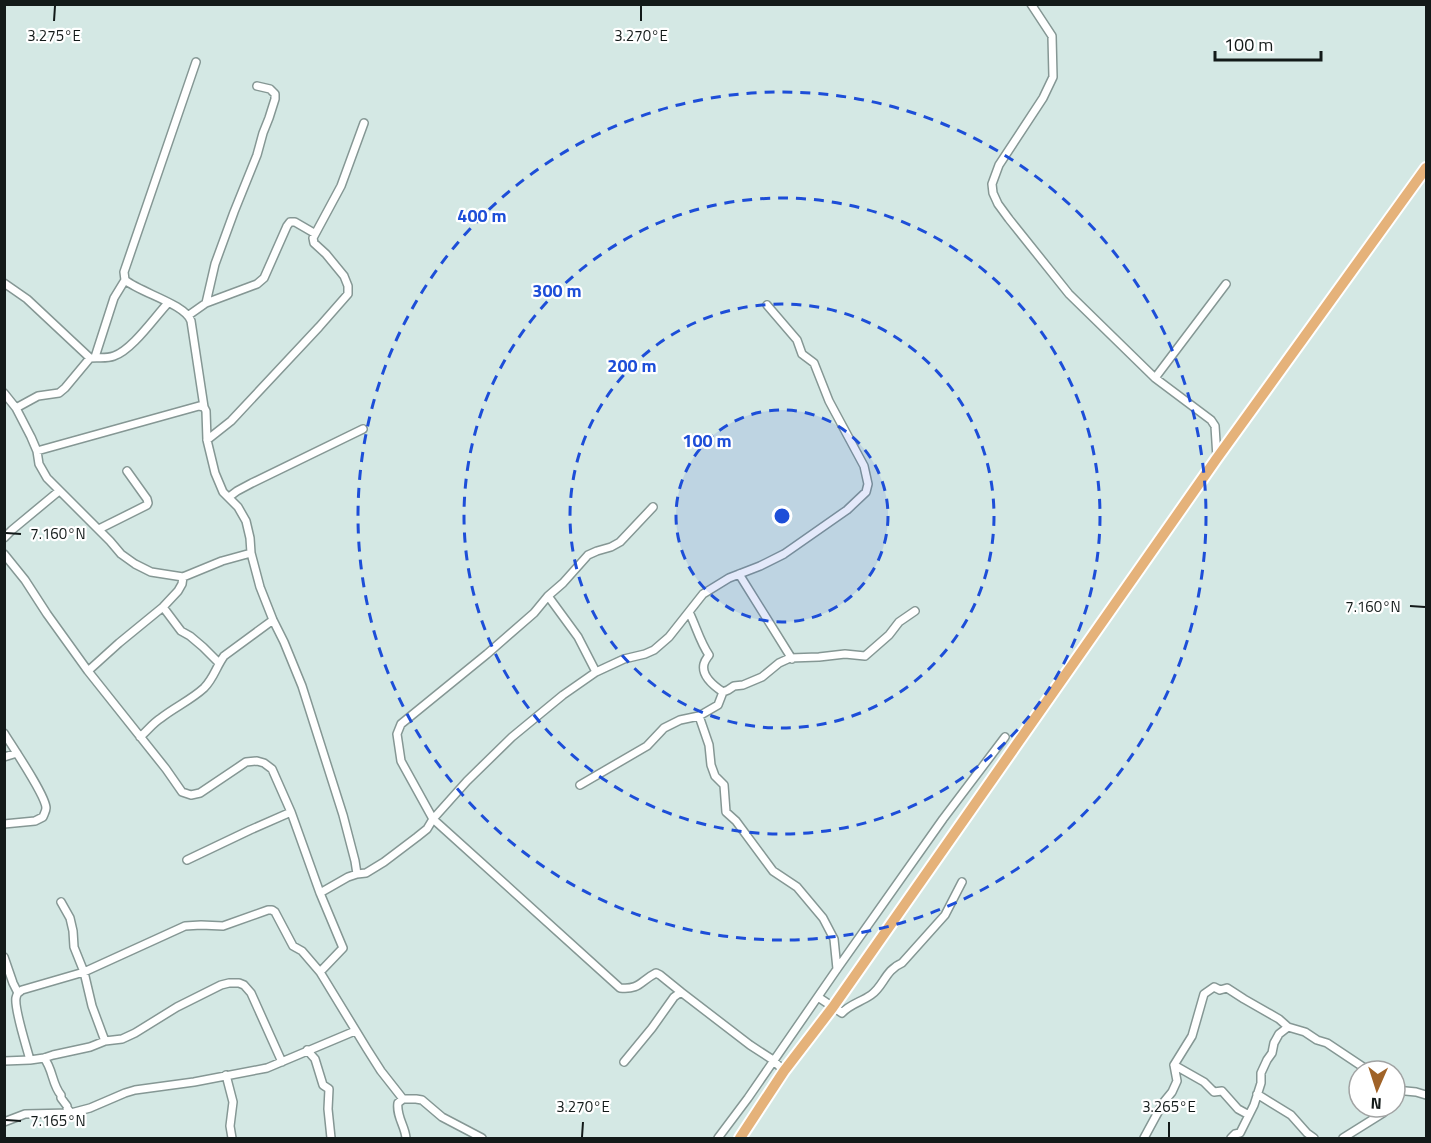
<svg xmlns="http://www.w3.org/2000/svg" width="1431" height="1143" font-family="'Titillium Web',sans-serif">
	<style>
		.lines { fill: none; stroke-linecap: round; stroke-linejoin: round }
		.minor-casing { stroke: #859794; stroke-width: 10 }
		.primary-casing { stroke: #fff; stroke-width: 14 }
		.minor { stroke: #fff; stroke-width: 7 }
		.primary { stroke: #e5b27a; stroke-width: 10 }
		.ticks { fill: none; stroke: #131a19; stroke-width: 2 }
		.ring { fill: none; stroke: #1d4ed8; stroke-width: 3; stroke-dasharray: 10 8 }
		.ticks-label { font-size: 15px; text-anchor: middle; fill: #131a19; stroke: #fff; stroke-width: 4.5; stroke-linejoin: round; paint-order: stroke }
		.centre { fill: #1d4ed8; stroke: #fff; stroke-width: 3 }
		.ring-label { font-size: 18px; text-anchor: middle; font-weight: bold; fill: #1d4ed8; stroke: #fff; stroke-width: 4.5; stroke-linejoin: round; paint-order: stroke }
	</style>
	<rect width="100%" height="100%" fill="#d4e8e4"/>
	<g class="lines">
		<!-- minor casing -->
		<g class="minor-casing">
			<path id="minor" d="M 1031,4 L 1052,36 L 1053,77 L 1043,98 L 999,165 L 992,184 L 993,193 L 998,204 L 1009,219 L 1069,294 L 1155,378 L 1211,420 L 1215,426 L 1217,458
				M 196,62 L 124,272 L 125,280 C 141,293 185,304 191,321 L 204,407
				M 4,283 L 27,299 L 90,358
				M 206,303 L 215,264 L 234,212 L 257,155 L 263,133 L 269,118 L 275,99 L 275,94 L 270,89 L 257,86
				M 189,315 L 206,303 L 257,284 L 264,278 L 287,226 L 290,222 L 295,222 L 314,233
				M 95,357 L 114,298 L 125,280
				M 1155,378 L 1226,284
				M 4,393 L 16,408 L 31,437 L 37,451 L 39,464 L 47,478 L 110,541 L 121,554 L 135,564 L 151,572 L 183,577 L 222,561 L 251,553
				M 16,408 L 38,396 L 59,393 L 65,388 L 90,358 C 98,357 106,359 114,356 C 132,350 154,318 168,303
				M 207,440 L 231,421 L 319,327 L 348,294 L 348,286 L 344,276 L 326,254 L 314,243 L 313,238 L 341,186 L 364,123
				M 37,451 L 199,406 L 204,407 L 206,411 L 207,440 L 215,473 L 223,492 L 238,507 L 246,521 L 250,538 L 251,553 L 260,587 L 273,620 L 284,642 L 302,686 L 343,815 L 355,861 L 357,874
				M 229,497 L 237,491 L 252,483 L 363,429
				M 653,507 L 620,542 L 611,547 L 597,551 L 588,555 L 563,583 L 548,596 L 534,613 L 487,654 L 401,724 L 397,734 L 401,761 L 433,819 L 620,988 C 640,990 640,981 656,973 L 660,975 L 681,992
				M 99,529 L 147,505 L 148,503 L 147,499 L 127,471
				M 4,538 L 12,530 L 59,491
				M 4,554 L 25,580 L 47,614 L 88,671 L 166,769 L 182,792 L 191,795 L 200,793 L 246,762 L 257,761 L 264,763 L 272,769 L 291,812 L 320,893 L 343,948 L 320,972
				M 739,574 L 792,659
				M 548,596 L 578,637 L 596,672
				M 163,607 L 181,631 L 190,636 L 203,647 L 219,663
				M 88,671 L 119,643 L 163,607 L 178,591 L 182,584 L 183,577
				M 723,692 L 728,690 L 734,686 L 743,685 L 762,677 L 779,663 L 790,658 L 819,657 L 845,654 L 865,656 L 889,635 L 899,622 L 915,611
				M 699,716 L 709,745 L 711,765 L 715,776 L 724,785 L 726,812 L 736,821 L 773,871 L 797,887 L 823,918 L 834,939 L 837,969
				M 4,733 C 12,746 46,796 46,808 C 46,811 44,814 43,817 L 35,821 L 4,824
				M 140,737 C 147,731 153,723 161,718 C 175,707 191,700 204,688 C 214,678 216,667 224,656 L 273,620
				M 4,757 L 17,753
				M 580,785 L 647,746 L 664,728 L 680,720 L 699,716 L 718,705 L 723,692 C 714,686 701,676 704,664 C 705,660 707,658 709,655 C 700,642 696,626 689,612
				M 187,860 L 250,830 L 291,812
				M 320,893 L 348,877 L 357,874 L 366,873 L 384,862 L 417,837 L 427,829 L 433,819 L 467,781 L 512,737 L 563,695 L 596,672 L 624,659 L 645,654 L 654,650 L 669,637 L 703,594 L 729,578 L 760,566 L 784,554 L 847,510 L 866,492 L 868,484 L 864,466 L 829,401 L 814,363 L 802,354 L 797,340 L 767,305
				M 61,902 L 70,918 L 73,931 L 74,947 L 84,972 L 92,1006 L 105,1041
				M 4,957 L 13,983 L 18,993
				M 818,997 L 842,1013 C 850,1004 861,1002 871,995 C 884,986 885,970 902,963 L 945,915 L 962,882
				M 307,1050 L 315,1059 L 323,1085 L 329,1089 L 328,1109 L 331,1138
				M 44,1058 C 53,1069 52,1085 61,1095 L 61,1098 L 67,1106 L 67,1108 L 71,1113
				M 30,1060 C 27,1048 14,1009 16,998 C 17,993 18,993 22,990 L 84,972 L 185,926 L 201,925 L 223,926 L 268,910 L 272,910 L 275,912 L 293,946 L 302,951 L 320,972 L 367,1049 L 381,1071 L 403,1099
				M 4,1061 L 30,1060 L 44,1058 L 53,1055 L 90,1047 L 105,1041 L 122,1039 L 135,1033 L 177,1007 L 221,985 L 229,983 L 239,983 L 244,985 L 251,993 L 282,1062
				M 624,1062 L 652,1028 L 674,997 L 681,992 L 750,1045 L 773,1060 L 784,1071
				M 1174,1065 L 1204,1082 L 1214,1092 L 1222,1091 L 1238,1109 L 1249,1115
				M 226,1075 L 233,1102 L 230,1126 L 232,1138
				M 1395,1090 L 1416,1092 L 1426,1095
				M 1257,1094 L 1291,1115 L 1307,1133 L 1314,1138
				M 4,1122 L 25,1114 L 71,1113 L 90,1108 L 125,1093 L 135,1090 L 194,1082 L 267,1068 L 355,1031
				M 406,1138 C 405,1126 396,1116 398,1103 L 403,1099 L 416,1099 L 422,1100 L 442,1117 L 482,1138
				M 718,1138 L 748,1098 L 837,969 L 943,819 L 1005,737
				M 1144,1138 L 1163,1103 L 1172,1092 L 1177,1081 L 1174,1065 L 1192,1036 L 1204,994 L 1214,987 L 1220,990 L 1227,988 L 1244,999 L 1279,1019 L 1288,1027 L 1305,1032 L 1317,1040 L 1327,1043 L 1369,1071
				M 1231,1138 L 1235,1134 L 1240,1133 L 1254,1105 L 1261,1083 L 1261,1073 L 1267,1060 L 1272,1053 L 1274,1043 L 1279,1034 L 1288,1027
				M 1343,1138 L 1383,1113 L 1389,1107"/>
		</g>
		<!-- primary casing -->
		<g class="primary-casing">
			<path id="primary" d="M 740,1138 L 784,1071 L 833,1007 L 1217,458 L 1426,168"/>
		</g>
		<!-- minor -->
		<use href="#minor" class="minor"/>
		<!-- primary -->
		<use href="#primary" class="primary"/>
	</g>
	<!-- ticks -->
	<path class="ticks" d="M 54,21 L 55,6M 641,21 L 641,6M 6,533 L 21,534M 1410,606 L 1425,607M 6,1120 L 21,1121M 582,1137 L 583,1122M 1169,1137 L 1169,1122"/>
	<!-- distance rings -->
	<circle cx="782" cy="516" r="106" fill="#1d4ed8" fill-opacity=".12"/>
	<g class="ring">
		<circle cx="782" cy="516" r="106"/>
		<circle cx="782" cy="516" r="212"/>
		<circle cx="782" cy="516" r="318"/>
		<circle cx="782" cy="516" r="424"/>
	</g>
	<g class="ticks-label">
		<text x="54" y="41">3.275°E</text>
		<text x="641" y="41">3.270°E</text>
		<text x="58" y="539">7.160°N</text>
		<text x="1373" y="612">7.160°N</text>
		<text x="583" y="1112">3.270°E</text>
		<text x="1169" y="1112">3.265°E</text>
		<text x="58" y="1126">7.165°N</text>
	</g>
	<circle cx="782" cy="516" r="9" class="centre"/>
	<g class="ring-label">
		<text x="482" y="222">400 m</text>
		<text x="557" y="297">300 m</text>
		<text x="632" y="372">200 m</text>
		<text x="707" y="447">100 m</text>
	</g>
	<!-- border -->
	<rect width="1431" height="1143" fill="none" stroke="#131a19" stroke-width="12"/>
	<!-- north arrow -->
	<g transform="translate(1377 1089) rotate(183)"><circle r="28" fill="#ffffff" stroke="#a1a3a3" stroke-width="1.5"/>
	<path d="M0-4.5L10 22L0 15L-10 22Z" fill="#a06328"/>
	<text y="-9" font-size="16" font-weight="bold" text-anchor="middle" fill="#131a19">N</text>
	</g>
	<!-- scale -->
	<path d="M1215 51v9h106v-9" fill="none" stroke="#131a19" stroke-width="3"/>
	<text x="1224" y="51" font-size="18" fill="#131a19" stroke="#ffffff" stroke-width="4.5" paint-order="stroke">100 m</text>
</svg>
